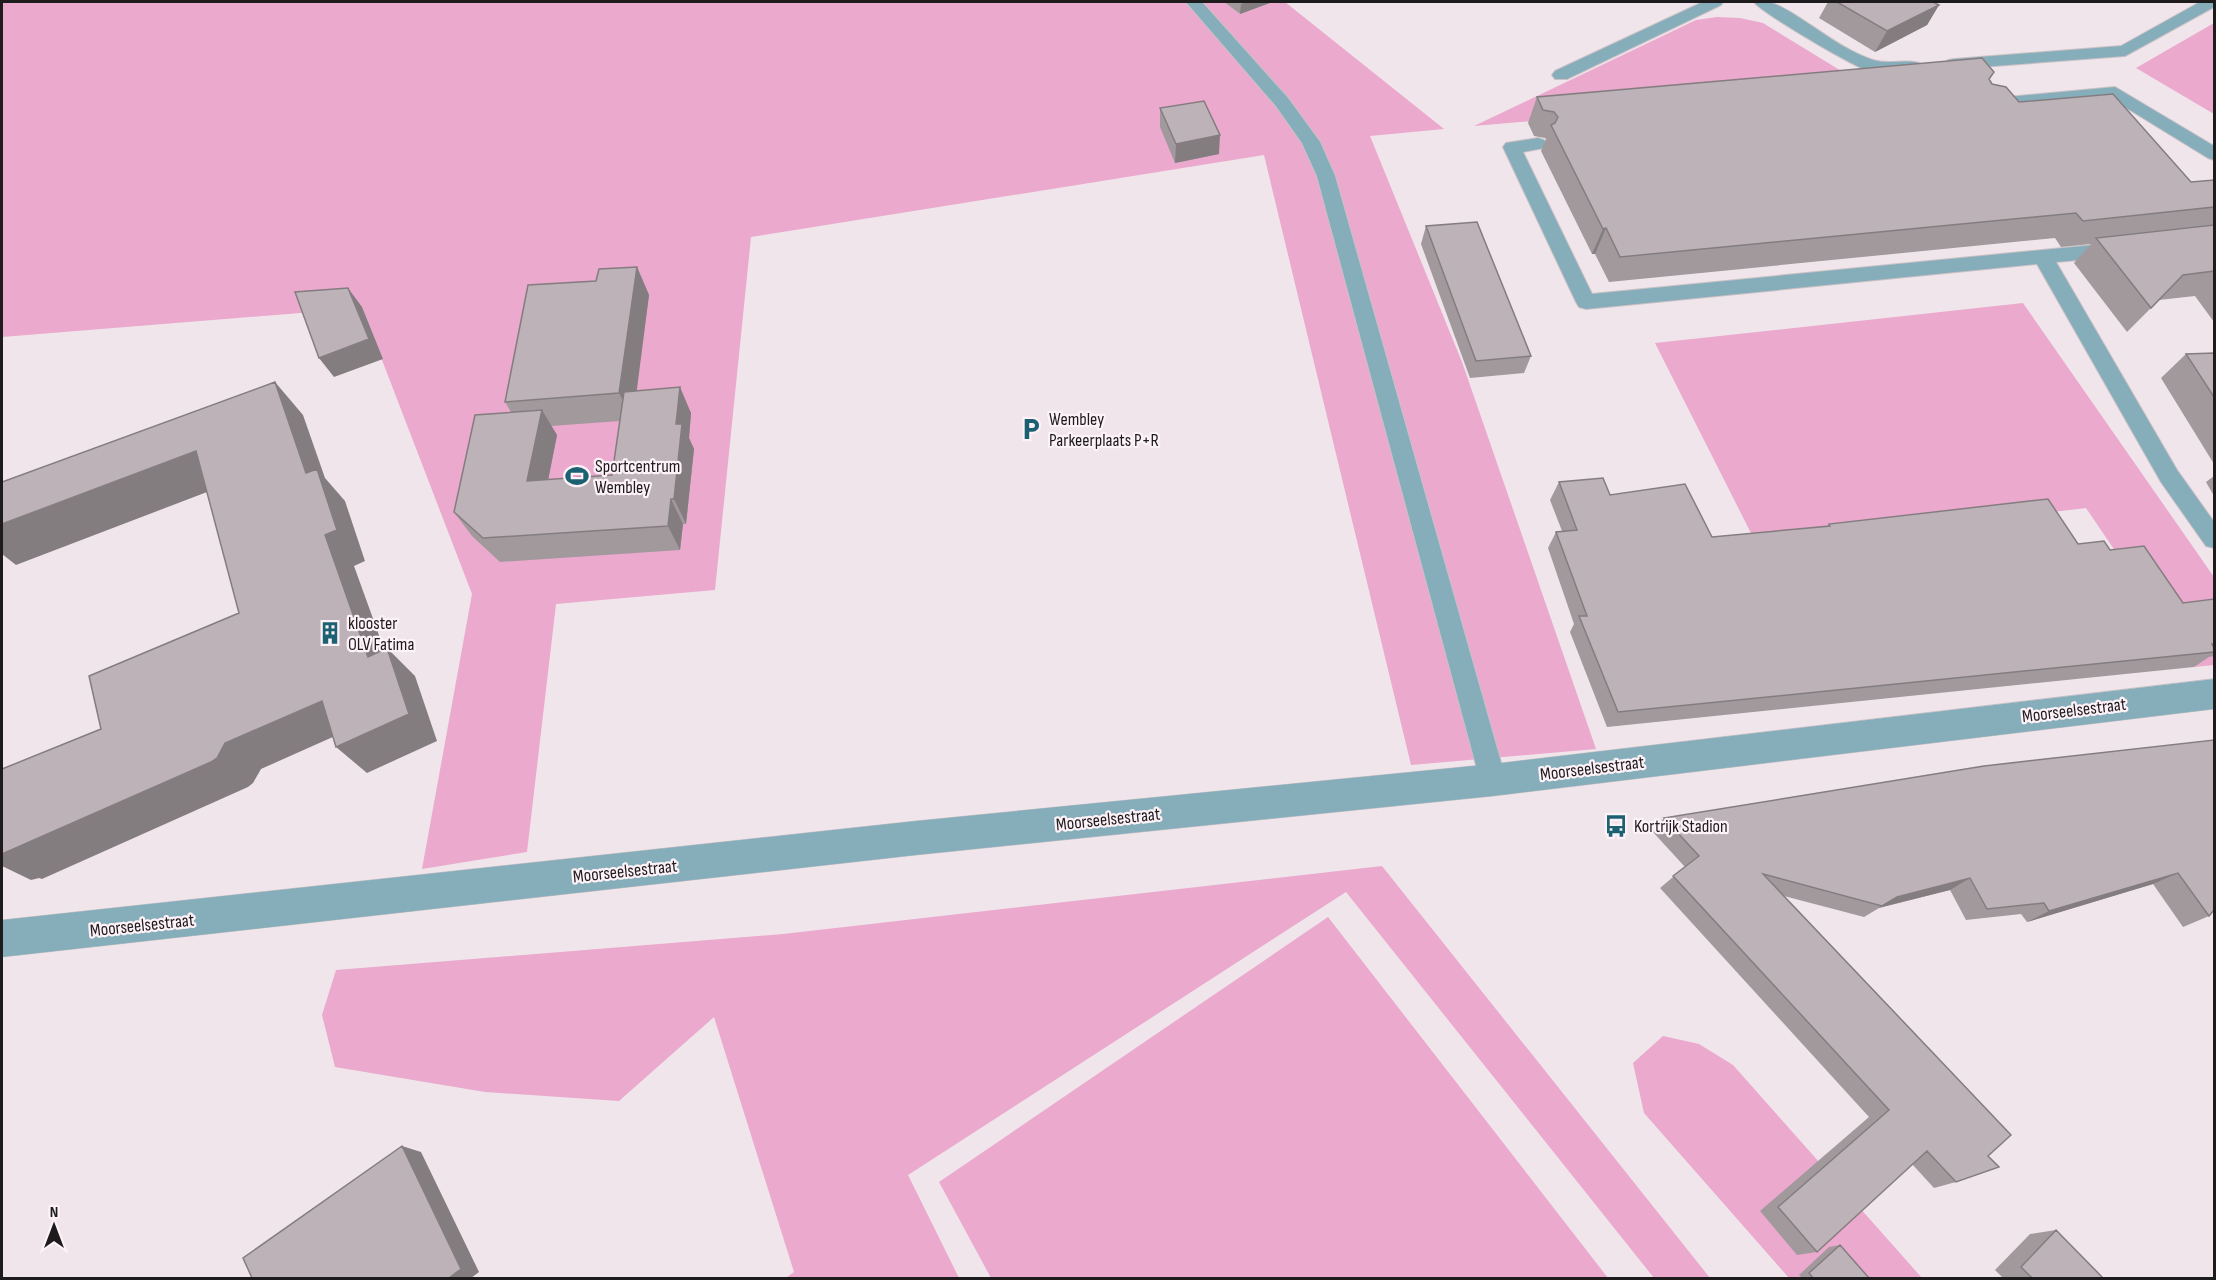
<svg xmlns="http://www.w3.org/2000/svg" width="2216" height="1280" font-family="'Sofia Sans Condensed',sans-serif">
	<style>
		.green { fill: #eaa9cd }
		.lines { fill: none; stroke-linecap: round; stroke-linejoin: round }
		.service-casing { stroke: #cac1c6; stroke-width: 2 }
		.minor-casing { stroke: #cac1c6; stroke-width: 1 }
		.service { fill: #85aeba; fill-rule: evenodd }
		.minor { fill: #85aeba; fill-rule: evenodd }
		.wall { fill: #a2999d; fill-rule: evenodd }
		.shaded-wall { fill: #847d80 }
		.building { fill: #bcb2b7; stroke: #847d80; stroke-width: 1.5 }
		.labels { text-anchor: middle; stroke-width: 4.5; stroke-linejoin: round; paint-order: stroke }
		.poi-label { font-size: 18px; fill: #1e1b1d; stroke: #fdf2f8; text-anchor: start }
		.street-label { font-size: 18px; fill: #1e1b1d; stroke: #fdf2f8 }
	</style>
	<rect width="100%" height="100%" fill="#f0e5eb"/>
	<!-- green -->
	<path class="green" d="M 2,2 L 1224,2 L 1240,14 L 1273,2 L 1285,2 L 1444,129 L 1370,136 L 1462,362 L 1596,749 L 1411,765 L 1264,155 L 751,237 L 715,590 L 556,604 L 527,852 L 422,869 L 472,594 L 362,308 L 2,337 Z
		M 1717,17 L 1740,18 L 1763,23 L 1874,91 L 1474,126 L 1696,20 Z
		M 2214,23 L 2214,114 L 2136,68 Z
		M 2023,303 L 2214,577 L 2214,665 L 2194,667 L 2086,508 L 1758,547 L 1655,343 Z
		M 1382,866 L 1710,1278 L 1654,1278 L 1346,892 L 908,1175 L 959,1278 L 786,1278 L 794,1272 L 714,1017 L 619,1101 L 485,1092 L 335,1067 L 322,1015 L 336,970 L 783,934 Z
		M 1328,917 L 1608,1278 L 991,1278 L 939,1182 Z
		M 1663,1036 L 1699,1044 L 1733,1065 L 1922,1278 L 1789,1278 L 1644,1113 L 1633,1063 Z"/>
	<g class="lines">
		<!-- service casing -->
		<g class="service-casing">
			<path id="service" d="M 1186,2 L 1202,2 L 1288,98 L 1320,142 L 1335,176 L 1506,780 L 1502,788 L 1493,792 L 1484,788 L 1480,780 L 1317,176 L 1302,143 L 1276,106 Z
				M 1703,2 L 1723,2 L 1721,5 L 1567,79 L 1555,79 L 1552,75 L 1555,71 Z
				M 1754,2 C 1770,0 1778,5 1792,13 C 1818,29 1845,51 1873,60 C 1889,65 1904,59 1919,63 L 1922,67 L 1919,71 C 1902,75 1882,75 1864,69 C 1848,63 1762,13 1754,2 Z
				M 2200,2 L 2214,2 L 2214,7 L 2125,56 L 1954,69 L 1948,68 L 1945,64 L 1948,60 L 1954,59 L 2121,46 Z
				M 2115,87 L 2214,146 L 2214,160 L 2208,158 L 2112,99 L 1986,111 L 1980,109 L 1977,105 L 1980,101 L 1986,99 Z
				M 1538,138 L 1544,140 L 1547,144 L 1544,148 L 1523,152 L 1592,294 L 2114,243 L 2121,245 L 2124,250 L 2121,255 L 2114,257 L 2056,262 L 2177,470 L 2214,522 L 2214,548 L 2206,546 L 2161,482 L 2037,264 L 1586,309 L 1579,307 L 1576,302 L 1503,147 L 1506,143 Z"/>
		</g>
		<!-- minor casing -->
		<g class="minor-casing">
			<path id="minor" d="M 2214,679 L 2214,709 L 1493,796 L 916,855 L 2,957 L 2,920 L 916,821 L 1493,764 Z"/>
		</g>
		<!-- service -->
		<use href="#service" class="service"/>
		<!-- minor -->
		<use href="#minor" class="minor"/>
	</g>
	<!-- wall -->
	<path class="wall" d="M 1224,2 L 1273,2 L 1240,14 Z
		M 1828,2 L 1933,2 L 1939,5 L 1927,25 L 1875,52 L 1819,18 Z
		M 1994,72 L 1989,80 L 1992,84 L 2019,102 L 2191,182 L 2214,180 L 2214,322 L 2195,296 L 2159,300 L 2127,332 L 2074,263 L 2091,244 L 2061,247 L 2055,238 L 1609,282 L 1595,254 L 1592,254 L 1541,151 L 1546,139 L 1545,138 L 1534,136 L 1528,123 L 1537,97 Z
		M 1160,108 L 1219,154 L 1175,163 L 1160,127 Z
		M 1426,226 L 1531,356 L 1524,373 L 1470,378 L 1421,244 Z
		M 637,267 L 649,295 L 636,391 L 691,413 L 689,438 L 694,449 L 686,524 L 683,524 L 680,550 L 500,562 L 472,536 L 454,512 L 511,412 L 505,402 L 596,281 ZM 620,421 L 612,475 L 548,480 L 557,435 L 551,426 Z
		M 2214,353 L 2214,464 L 2161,378 L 2186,354 Z
		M 2214,476 L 2214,496 L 2206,482 Z
		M 1559,482 L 1610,495 L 1712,537 L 1827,526 L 1829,524 L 2078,544 L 2110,550 L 2183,603 L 2214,599 L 2214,656 L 2209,657 L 2194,667 L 1607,727 L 1570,632 L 1574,624 L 1548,548 L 1556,532 L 1562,531 L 1550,500 Z
		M 2214,740 L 2209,916 L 2183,927 L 2153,884 L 2027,922 L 2021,914 L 1966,920 L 1950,890 L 1879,908 L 1864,917 L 1784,896 L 1956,1182 L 1934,1188 L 1912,1164 L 1817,1252 L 1797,1255 L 1760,1211 L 1869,1117 L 1660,888 L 1685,867 L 1652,831 L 1664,818 Z
		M 2056,1230 L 2103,1278 L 2003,1278 L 1995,1270 L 2030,1234 Z
		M 1840,1245 L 1869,1278 L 1802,1278 L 1799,1275 L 1829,1247 Z"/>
	<!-- shaded-wall -->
	<path class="shaded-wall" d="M 1247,2 L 1273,2 L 1240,14 L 1241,4 Z
		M 1939,5 L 1927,25 L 1875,52 L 1887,31 Z
		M 1220,135 L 1219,154 L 1175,163 L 1176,144 Z
		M 1606,228 L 1595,254 L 1592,254 L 1603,229 Z
		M 637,267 L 649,295 L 633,420 L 619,393 Z
		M 348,288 L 362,307 L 383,359 L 334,377 L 319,358 Z
		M 275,382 L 303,415 L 325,478 L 345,501 L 365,561 L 354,566 L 397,685 L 368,657 L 325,535 Z
		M 680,387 L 691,413 L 689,438 L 694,449 L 686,524 L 674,499 L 676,424 Z
		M 542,410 L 557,435 L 543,506 L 527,481 Z
		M 196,451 L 228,484 L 16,565 L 2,554 L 2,524 Z
		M 671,499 L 683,524 L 680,550 L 668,526 Z
		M 387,648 L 415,676 L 437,741 L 367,773 L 336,747 Z
		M 322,701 L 353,728 L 261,769 L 253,783 L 248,787 L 42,879 L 39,878 L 31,880 L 2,866 L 2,848 L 225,743 Z
		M 2178,873 L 2153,884 L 2027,922 L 2049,911 Z
		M 1970,878 L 1950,890 L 1878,908 L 1897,897 Z
		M 402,1146 L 421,1152 L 479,1272 L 471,1278 L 449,1278 Z"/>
	<!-- building -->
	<path class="building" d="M 1837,2 L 1933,2 L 1939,5 L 1887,31 Z
		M 1982,58 L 1994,72 L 1989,79 L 1992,84 L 2006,87 L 2019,102 L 2113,94 L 2191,182 L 2214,180 L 2214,207 L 2083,221 L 2076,213 L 1620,257 L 1606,228 L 1603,229 L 1551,125 L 1555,123 L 1558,117 L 1554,112 L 1543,110 L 1537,97 Z
		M 1204,101 L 1220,135 L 1176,144 L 1160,108 Z
		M 1477,222 L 1531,356 L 1476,361 L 1426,226 Z
		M 2214,225 L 2214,271 L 2183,275 L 2151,308 L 2096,238 Z
		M 637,267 L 619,393 L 505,402 L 528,285 L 596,281 L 599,269 Z
		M 348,288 L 369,339 L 319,358 L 295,292 Z
		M 2214,353 L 2214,397 L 2186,354 Z
		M 275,382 L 306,473 L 317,469 L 337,530 L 325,535 L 368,657 L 387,648 L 409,714 L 336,747 L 322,701 L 225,743 L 217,758 L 211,762 L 2,854 L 2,769 L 101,729 L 89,676 L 239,613 L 196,451 L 2,524 L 2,482 Z
		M 680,387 L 676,424 L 682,424 L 674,499 L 671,499 L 668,526 L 483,538 L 454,512 L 475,415 L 542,410 L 527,481 L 612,475 L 624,392 Z
		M 1603,478 L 1610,495 L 1685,484 L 1712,537 L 1830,526 L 1829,524 L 2048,499 L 2078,544 L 2104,541 L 2110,550 L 2144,546 L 2183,603 L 2214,599 L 2214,644 L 2212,644 L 2214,648 L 2214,652 L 1618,712 L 1579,616 L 1587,616 L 1556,532 L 1577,530 L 1559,482 Z
		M 2214,740 L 2214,910 L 2209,916 L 2178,873 L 2049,911 L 2044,903 L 1987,909 L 1970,878 L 1897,897 L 1882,906 L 1763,874 L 2011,1135 L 1988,1156 L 1999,1167 L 1956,1182 L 1927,1151 L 1817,1252 L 1778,1207 L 1889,1110 L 1673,876 L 1699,856 L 1664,818 L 1984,766 Z
		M 402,1146 L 461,1269 L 449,1278 L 252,1278 L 243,1258 Z
		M 2056,1230 L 2103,1278 L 2032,1278 L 2021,1267 Z
		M 1840,1245 L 1869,1278 L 1813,1278 L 1809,1273 Z"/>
	<!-- icons -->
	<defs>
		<g id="parking-bare" transform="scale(1.8)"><path d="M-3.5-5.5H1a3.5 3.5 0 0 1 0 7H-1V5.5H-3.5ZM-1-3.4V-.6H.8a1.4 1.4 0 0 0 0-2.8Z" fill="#1c6172" stroke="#fdf2f8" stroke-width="2.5" paint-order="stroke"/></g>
		<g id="stadium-bare" transform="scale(1.8)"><path d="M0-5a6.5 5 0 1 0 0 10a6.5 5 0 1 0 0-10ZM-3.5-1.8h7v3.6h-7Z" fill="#1c6172" stroke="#fdf2f8" stroke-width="2.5" paint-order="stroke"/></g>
		<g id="building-bare" transform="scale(1.8)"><path d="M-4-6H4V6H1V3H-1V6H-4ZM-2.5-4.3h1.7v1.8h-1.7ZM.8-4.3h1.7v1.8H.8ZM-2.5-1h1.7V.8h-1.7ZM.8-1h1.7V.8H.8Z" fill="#1c6172" stroke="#fdf2f8" stroke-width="2.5" paint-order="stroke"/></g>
		<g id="bus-bare" transform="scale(1.8)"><path d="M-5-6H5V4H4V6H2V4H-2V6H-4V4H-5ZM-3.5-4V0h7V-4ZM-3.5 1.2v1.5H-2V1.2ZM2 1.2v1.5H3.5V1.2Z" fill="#1c6172" stroke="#fdf2f8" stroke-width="2.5" paint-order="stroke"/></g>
	</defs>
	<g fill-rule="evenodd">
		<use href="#parking-bare" x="1031" y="429"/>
		<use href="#stadium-bare" x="577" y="476"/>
		<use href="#building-bare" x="330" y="633"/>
		<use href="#bus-bare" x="1616" y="826"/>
	</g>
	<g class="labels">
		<!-- poi labels -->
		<g class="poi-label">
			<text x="1049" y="425">Wembley<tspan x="1049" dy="21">Parkeerplaats P+R</tspan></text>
			<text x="595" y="472">Sportcentrum<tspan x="595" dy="21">Wembley</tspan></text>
			<text x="348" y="629">klooster<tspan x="348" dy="21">OLV Fatima</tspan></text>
			<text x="1634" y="832">Kortrijk Stadion</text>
		</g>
		<!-- street labels -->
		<g class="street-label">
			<text transform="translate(2074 710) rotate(-7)" y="6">Moorseelsestraat</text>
			<text transform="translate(1592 768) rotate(-7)" y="6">Moorseelsestraat</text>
			<text transform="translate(1108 819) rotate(-6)" y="6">Moorseelsestraat</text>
			<text transform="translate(625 871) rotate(-6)" y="6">Moorseelsestraat</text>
			<text transform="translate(142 925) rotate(-6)" y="6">Moorseelsestraat</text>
		</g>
	</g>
	<!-- border -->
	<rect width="2216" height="1280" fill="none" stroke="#1e1b1d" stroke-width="6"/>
	<!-- north arrow -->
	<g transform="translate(54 1226)" stroke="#fdf2f8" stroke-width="4.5" paint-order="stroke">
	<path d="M0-4.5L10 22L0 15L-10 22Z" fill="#1e1b1d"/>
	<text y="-9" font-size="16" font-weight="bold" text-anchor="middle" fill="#1e1b1d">N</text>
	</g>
</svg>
